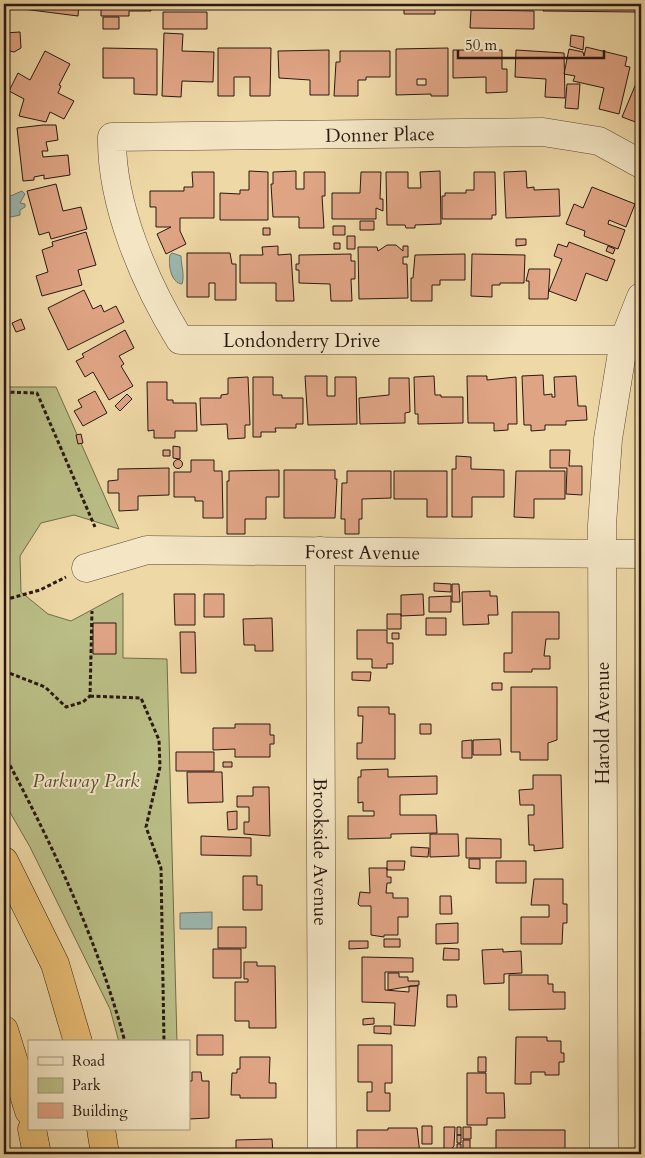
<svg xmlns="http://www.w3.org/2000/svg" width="645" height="1158" font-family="Cardo,serif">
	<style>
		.green { fill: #babe86; stroke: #726b4c }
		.water { fill: #9cb8b0; stroke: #6e7870 }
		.building { fill: #dfa484; stroke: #291811; fill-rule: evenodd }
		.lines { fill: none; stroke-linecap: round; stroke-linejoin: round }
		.minor-casing { stroke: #5a4836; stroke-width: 29 }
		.highway-casing { stroke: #291811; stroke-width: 29 }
		.path { stroke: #291811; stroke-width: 3; stroke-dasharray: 4 2.5; stroke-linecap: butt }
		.minor { stroke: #f4e6c5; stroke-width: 28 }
		.highway { stroke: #e7bc73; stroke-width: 28 }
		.labels { text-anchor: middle; stroke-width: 4; stroke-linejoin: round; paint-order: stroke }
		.street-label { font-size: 19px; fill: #291811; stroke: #f4e6c5 }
		.park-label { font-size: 19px; font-style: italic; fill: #544a34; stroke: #f4e6c5 }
	</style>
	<rect width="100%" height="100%" fill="#eed8a6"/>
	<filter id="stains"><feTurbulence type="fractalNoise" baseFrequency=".004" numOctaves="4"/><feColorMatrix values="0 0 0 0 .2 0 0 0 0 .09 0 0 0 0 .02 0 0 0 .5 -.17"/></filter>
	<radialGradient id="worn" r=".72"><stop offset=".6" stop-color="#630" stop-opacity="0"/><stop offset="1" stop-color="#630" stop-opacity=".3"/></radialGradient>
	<!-- green -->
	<path class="green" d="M 4,387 L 56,387 L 119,529 L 74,515 L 41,523 L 20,556 L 21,592 L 48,614 L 71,621 L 123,593 L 123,658 L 167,659 L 177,1042 L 119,1042 L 110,1009 L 30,847 L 4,802 Z"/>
	<!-- water -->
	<path class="water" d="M 22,191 L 25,194 L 20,203 L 25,204 L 25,207 L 20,210 L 20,215 L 11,217 L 8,215 L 8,206 L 6,201 L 8,197 Z
		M 172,253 L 181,256 C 181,265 185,275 182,284 C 171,283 168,265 170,255 Z
		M 212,912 L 212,929 L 180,929 L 180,913 Z"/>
	<!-- building -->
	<path class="building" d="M 8,4 L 79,4 L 78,16 L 7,7 Z
		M 101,4 L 151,4 L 151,11 L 129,11 L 129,16 L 101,16 Z
		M 404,4 L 435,4 L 435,14 L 404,14 Z
		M 544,4 L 636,4 L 636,12 L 543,11 Z
		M 471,10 L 534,11 L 534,29 L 470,28 Z
		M 163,12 L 207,12 L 207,29 L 163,29 Z
		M 103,17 L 119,17 L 119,29 L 103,29 Z
		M 20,32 L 21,48 L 14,52 L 5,50 L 4,33 Z
		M 164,33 L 183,34 L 182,51 L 214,52 L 213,82 L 182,81 L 181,97 L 162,96 Z
		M 571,35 L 584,37 L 583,50 L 570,46 Z
		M 586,47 L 627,57 L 625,66 L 630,67 L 619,114 L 599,109 L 604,88 L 573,81 L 575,76 L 564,74 L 569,49 L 583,52 L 584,56 Z
		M 103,48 L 157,49 L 157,95 L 134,94 L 134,78 L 103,78 Z
		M 218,48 L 271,48 L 270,96 L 250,96 L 250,77 L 234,77 L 234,96 L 218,96 Z
		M 448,48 L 448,96 L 431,96 L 431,94 L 396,95 L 396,49 ZM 417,79 L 426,79 L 426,85 L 417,85 Z
		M 329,50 L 329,95 L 310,95 L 310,80 L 279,78 L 278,51 Z
		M 453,50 L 502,50 L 502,69 L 507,69 L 507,92 L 486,93 L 486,77 L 453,78 Z
		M 516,50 L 564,53 L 565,98 L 545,97 L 546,79 L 515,77 Z
		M 45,51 L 70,64 L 59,85 L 61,86 L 58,93 L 74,101 L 64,119 L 50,112 L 46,122 L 19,116 L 24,99 L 9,91 L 18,73 L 30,80 Z
		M 340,51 L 390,51 L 390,77 L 366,77 L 366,80 L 358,80 L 358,96 L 334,96 L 336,62 L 340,62 Z
		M 640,74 L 641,75 L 641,124 L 622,117 Z
		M 567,84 L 580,84 L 578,109 L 565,108 Z
		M 43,125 L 56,125 L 58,140 L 46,142 L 48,151 L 42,151 L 43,157 L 68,155 L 70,175 L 44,179 L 44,175 L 34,177 L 34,180 L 23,181 L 17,128 Z
		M 249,171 L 268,172 L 268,220 L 220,220 L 220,193 L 240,194 L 240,190 L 249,190 Z
		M 296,171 L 296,189 L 304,189 L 304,172 L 325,172 L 325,196 L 322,196 L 324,228 L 299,228 L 299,217 L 273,217 L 271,184 L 273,184 L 273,172 Z
		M 440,171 L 441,224 L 415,225 L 415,228 L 406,228 L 405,225 L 387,225 L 386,172 L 408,172 L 408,188 L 421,188 L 420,172 Z
		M 526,171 L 527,188 L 534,187 L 534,190 L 559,189 L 560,216 L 506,218 L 504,172 Z
		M 192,172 L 214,172 L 214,218 L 180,218 L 180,231 L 186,244 L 166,254 L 157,234 L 171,227 L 156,227 L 156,207 L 150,207 L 150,191 L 184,191 L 184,187 L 193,187 Z
		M 361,172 L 381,172 L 380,199 L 383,199 L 383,211 L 376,208 L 376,219 L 332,219 L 332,193 L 360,193 Z
		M 474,172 L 495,172 L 496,215 L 492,215 L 492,219 L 442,219 L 442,196 L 445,196 L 445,193 L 466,193 L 466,190 L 474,190 Z
		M 56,184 L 63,211 L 81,207 L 87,229 L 51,239 L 49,232 L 39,235 L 27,191 Z
		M 592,187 L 635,204 L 626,227 L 609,220 L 608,224 L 625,230 L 618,249 L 584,236 L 585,231 L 566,224 L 574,204 L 583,208 Z
		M 360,221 L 374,221 L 374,230 L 360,230 Z
		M 333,226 L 345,226 L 345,235 L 333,235 Z
		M 263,228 L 270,228 L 270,235 L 263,235 Z
		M 86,232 L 96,265 L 78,270 L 82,285 L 42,296 L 36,276 L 48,272 L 42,250 L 53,246 L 52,242 Z
		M 347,236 L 355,236 L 355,249 L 347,249 Z
		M 516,239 L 526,239 L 526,245 L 516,246 Z
		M 569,242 L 615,260 L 607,281 L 586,273 L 576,301 L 549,291 L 562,259 L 554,256 L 558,244 L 567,247 Z
		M 334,243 L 340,243 L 340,249 L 334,249 Z
		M 387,245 L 396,245 L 403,251 L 403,246 L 408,246 L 408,257 L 403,257 L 403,264 L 407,264 L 408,298 L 359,299 L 358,247 L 377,247 L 378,251 Z
		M 278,246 L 278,255 L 291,254 L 294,301 L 276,301 L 276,283 L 240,283 L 240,255 L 263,255 L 262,247 Z
		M 608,246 L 615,249 L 613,254 L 606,251 Z
		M 187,253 L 230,253 L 232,264 L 236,264 L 236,300 L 215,300 L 215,283 L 209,283 L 209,297 L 187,297 Z
		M 351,254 L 351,261 L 355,261 L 355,279 L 351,279 L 352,301 L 331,301 L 330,284 L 299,283 L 299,270 L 296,270 L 296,264 L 299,264 L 299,255 Z
		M 465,254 L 465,280 L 440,280 L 440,285 L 432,285 L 432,301 L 411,301 L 411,278 L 413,278 L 415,255 Z
		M 472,254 L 525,255 L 524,283 L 500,283 L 500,285 L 492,285 L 492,297 L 471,296 Z
		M 529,269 L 550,269 L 548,299 L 529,299 L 529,281 L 526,281 Z
		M 84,290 L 93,309 L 101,305 L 104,312 L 116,306 L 124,322 L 68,350 L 48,308 Z
		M 21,319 L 25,329 L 16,332 L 12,323 Z
		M 125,330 L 134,348 L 119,356 L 124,364 L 121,366 L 133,386 L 109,400 L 93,372 L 85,377 L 76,361 L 84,357 L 82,354 Z
		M 543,375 L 544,395 L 552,394 L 552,397 L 555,397 L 554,377 L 576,376 L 578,406 L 586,406 L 587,420 L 566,421 L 566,425 L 545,425 L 545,430 L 531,431 L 531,425 L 524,425 L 522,376 Z
		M 305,376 L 327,376 L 327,396 L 335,396 L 335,377 L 356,377 L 357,424 L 308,425 Z
		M 434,376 L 435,395 L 441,395 L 441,397 L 463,397 L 463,423 L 418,424 L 418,414 L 415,414 L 414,377 Z
		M 467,376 L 487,376 L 487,380 L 516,377 L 517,424 L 508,424 L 508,430 L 494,431 L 494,423 L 468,423 Z
		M 248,377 L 250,425 L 245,425 L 245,438 L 228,439 L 227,424 L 201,425 L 200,398 L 221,398 L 221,395 L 228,394 L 228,378 Z
		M 253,377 L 273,377 L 273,395 L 282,395 L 282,398 L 303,398 L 303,424 L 296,424 L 296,428 L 275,428 L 276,432 L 261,432 L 261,437 L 253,437 Z
		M 389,378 L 409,378 L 410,412 L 405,413 L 405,423 L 360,424 L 359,398 L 389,395 Z
		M 147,382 L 167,382 L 167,400 L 173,400 L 173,403 L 196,403 L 197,431 L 175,431 L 175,438 L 154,438 L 154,430 L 148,431 Z
		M 95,391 L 107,413 L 83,426 L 74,411 L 82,407 L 78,400 Z
		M 127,394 L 132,399 L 120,411 L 115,406 Z
		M 81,434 L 83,443 L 78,444 L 76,435 Z
		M 173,446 L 180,447 L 180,459 L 173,458 Z
		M 163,450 L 170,450 L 170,456 L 163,456 Z
		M 550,450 L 570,450 L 569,466 L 582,466 L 582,495 L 566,494 L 567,468 L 550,468 Z
		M 456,456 L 471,457 L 471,469 L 504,470 L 504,497 L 472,497 L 472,517 L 452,517 L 452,469 L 456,469 Z
		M173.5 464a4.5 4.5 0 1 1 9 0a4.5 4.5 0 1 1-9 0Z
		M 191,460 L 214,460 L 214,471 L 222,471 L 223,518 L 203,518 L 203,501 L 195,501 L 195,497 L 174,497 L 174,472 L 191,472 Z
		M 169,468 L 169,495 L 138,496 L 138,510 L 119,511 L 119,493 L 108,493 L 108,481 L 118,480 L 118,469 Z
		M 279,470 L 279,497 L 266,497 L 266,519 L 245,519 L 245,534 L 227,534 L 227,481 L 229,481 L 229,471 Z
		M 284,470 L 335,470 L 335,479 L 337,479 L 335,518 L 284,518 Z
		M 347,471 L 391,471 L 391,498 L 362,499 L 362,519 L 359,519 L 359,534 L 345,534 L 345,519 L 341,519 L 342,483 L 347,483 Z
		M 394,471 L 447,471 L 447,517 L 427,517 L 427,499 L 394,499 Z
		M 516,471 L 565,471 L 565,499 L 534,499 L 534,518 L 514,517 Z
		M 434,583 L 451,584 L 451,592 L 434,591 Z
		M 452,584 L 459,584 L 460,602 L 452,602 Z
		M 490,591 L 490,596 L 497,596 L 498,615 L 488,615 L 489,624 L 463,625 L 462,592 Z
		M 174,594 L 195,594 L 195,625 L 175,625 Z
		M 204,594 L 224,594 L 224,617 L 204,617 Z
		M 423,594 L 424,615 L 401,616 L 401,595 Z
		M 451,596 L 451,612 L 429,612 L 429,597 Z
		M 512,612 L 559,612 L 559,639 L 546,639 L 544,656 L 550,656 L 550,669 L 532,669 L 532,672 L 504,672 L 504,653 L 512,653 Z
		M 387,614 L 401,614 L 401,629 L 387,629 Z
		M 272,618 L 273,651 L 255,651 L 255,645 L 244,645 L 243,619 Z
		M 426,618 L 446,618 L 446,635 L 426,635 Z
		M 93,623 L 116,623 L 116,654 L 93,654 Z
		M 357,630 L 387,630 L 387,643 L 393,643 L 393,664 L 387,664 L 387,668 L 372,668 L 372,659 L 357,659 Z
		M 180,632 L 195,632 L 196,673 L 181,673 Z
		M 392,633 L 399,633 L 399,639 L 392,639 Z
		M 352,672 L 371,672 L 370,681 L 352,680 Z
		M 492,683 L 502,683 L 502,690 L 492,690 Z
		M 511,687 L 557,687 L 557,740 L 548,743 L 548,760 L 520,760 L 520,752 L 511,752 Z
		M 358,707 L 389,707 L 389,714 L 395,714 L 395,759 L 357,759 L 357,743 L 362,743 L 363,716 L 358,716 Z
		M 235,724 L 270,724 L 270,735 L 274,735 L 274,744 L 270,744 L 270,757 L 235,757 L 235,749 L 213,750 L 213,728 L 235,728 Z
		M 420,724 L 431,724 L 431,734 L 420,734 Z
		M 500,739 L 501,755 L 473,755 L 473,740 Z
		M 472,740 L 472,758 L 462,758 L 462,741 Z
		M 176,752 L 214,752 L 214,771 L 176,771 Z
		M 223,762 L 232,762 L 232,767 L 223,767 Z
		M 388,769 L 388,777 L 437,776 L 437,794 L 400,795 L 400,815 L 436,815 L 437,833 L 391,834 L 391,838 L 348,839 L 348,816 L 374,816 L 374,811 L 363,811 L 363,802 L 358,803 L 358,777 L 361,777 L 361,770 Z
		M 187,772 L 222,772 L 223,802 L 188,803 Z
		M 533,775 L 561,775 L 563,848 L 534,851 L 534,845 L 529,845 L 528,815 L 534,815 L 534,805 L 520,805 L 519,790 L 533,789 Z
		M 253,787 L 269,787 L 270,836 L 244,834 L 244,822 L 249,822 L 249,807 L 237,807 L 237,796 L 253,796 Z
		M 237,811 L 237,829 L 228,830 L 227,812 Z
		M 430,834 L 458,834 L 459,856 L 430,857 Z
		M 201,836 L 251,838 L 251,856 L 201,855 Z
		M 466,838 L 501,839 L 501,858 L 466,858 Z
		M 411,847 L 429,848 L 428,857 L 411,856 Z
		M 469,859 L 480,859 L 480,869 L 469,868 Z
		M 387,861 L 405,861 L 404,870 L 387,870 Z
		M 496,861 L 526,861 L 526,883 L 496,883 Z
		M 369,868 L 387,868 L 387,877 L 391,877 L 391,883 L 387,883 L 386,893 L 393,893 L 393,898 L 408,898 L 408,917 L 398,917 L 398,935 L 384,935 L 384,937 L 371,935 L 371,906 L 360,906 L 358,904 L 360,892 L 370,893 Z
		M 243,876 L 257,876 L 257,885 L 262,885 L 262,910 L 243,910 Z
		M 534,879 L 563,879 L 563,904 L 567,904 L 567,923 L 563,923 L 562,944 L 521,944 L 521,917 L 549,917 L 549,905 L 531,905 Z
		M 440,896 L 451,896 L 452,914 L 440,914 Z
		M 458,923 L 458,943 L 436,944 L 436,924 Z
		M 218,927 L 246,927 L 246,948 L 218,948 Z
		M 384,939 L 400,939 L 400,947 L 384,947 Z
		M 349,941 L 368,941 L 368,948 L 349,949 Z
		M 444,948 L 459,949 L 459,960 L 443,960 Z
		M 213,949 L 241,949 L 241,978 L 213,978 Z
		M 503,949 L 503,952 L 521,951 L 522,973 L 504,974 L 504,983 L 484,984 L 482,950 Z
		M 362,957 L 413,958 L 413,972 L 385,972 L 385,990 L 409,992 L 409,986 L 418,986 L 415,1026 L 394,1025 L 395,1003 L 362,1002 Z
		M 244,962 L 257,962 L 257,966 L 275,966 L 276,1028 L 249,1028 L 249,1021 L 235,1021 L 235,982 L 248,982 L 248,979 L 244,979 Z
		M 388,973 L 399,973 L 399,977 L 408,977 L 408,981 L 419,981 L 419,985 L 388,990 Z
		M 509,975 L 548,975 L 548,984 L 553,984 L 553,992 L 565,992 L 565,1009 L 509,1010 Z
		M 447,995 L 456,995 L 457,1007 L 447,1007 Z
		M 374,1018 L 374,1024 L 363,1025 L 363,1019 Z
		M 374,1026 L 391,1026 L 391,1034 L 374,1033 Z
		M 197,1035 L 223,1035 L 223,1055 L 197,1055 Z
		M 516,1037 L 547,1037 L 547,1041 L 561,1041 L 561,1053 L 564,1053 L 564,1062 L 559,1062 L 559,1075 L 545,1075 L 545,1072 L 531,1072 L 531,1084 L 515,1084 Z
		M 358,1045 L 392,1045 L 392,1083 L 385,1083 L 385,1093 L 390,1093 L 390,1111 L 367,1111 L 367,1092 L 372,1092 L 372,1082 L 358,1082 Z
		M 240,1057 L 270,1057 L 269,1083 L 276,1083 L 276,1098 L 240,1098 L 240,1095 L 231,1095 L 232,1073 L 237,1073 L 237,1069 L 240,1069 Z
		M 478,1057 L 486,1057 L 486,1072 L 478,1072 Z
		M 192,1072 L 201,1072 L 202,1081 L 209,1081 L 209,1118 L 189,1119 L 189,1081 L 192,1081 Z
		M 467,1073 L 486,1073 L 486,1093 L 504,1093 L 505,1118 L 487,1118 L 487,1125 L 467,1125 Z
		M 422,1126 L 432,1126 L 432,1144 L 422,1144 Z
		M 444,1127 L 455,1127 L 454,1146 L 449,1152 L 444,1152 Z
		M 457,1127 L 461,1127 L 461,1135 L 457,1135 Z
		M 463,1127 L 471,1127 L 471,1139 L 463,1139 Z
		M 388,1128 L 417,1128 L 420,1154 L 357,1154 L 357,1130 L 388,1130 Z
		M 496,1130 L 565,1130 L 565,1154 L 496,1154 Z
		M 457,1135 L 461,1135 L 461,1143 L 457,1143 Z
		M 272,1139 L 273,1154 L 236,1154 L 236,1140 Z
		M 463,1140 L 470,1140 L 470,1151 L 463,1151 Z
		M 457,1144 L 461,1144 L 461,1152 L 457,1152 Z"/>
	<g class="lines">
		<!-- minor casing -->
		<g class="minor-casing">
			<g id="minor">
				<path id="s1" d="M 641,164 L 599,141 L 543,132 L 112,137 C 111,205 145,283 180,340 L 641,340"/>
				<path id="s2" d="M 320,551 L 322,1154"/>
				<path id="s3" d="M 86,568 L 147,550 L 641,554"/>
				<path d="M 604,1154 L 602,525 L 608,439 L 624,340 L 641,297"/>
			</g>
		</g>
		<!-- highway casing -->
		<g class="highway-casing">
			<path id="highway" d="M 4,861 L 55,964 L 78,1042
				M 4,1030 L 29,1111
				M 32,1129 L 37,1154
				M 101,1129 L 105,1154"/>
		</g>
		<!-- path -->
		<path class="path" d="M 4,392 L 37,393 L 95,527
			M 4,600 L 40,590 L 66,577
			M 4,671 L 45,687 L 66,707 L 83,702 L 90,696 L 92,611
			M 90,696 L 141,698 L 159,740 L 160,767 L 146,827 L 161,868 L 164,1042
			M 4,754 C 53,846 98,941 125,1042"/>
		<!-- minor -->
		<use href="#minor" class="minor"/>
		<!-- highway -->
		<use href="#highway" class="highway"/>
	</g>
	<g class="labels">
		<!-- street labels -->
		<g class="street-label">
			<text transform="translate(380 134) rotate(-1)" y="7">Donner Place</text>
			<text dy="7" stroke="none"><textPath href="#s1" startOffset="874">Londonderry Drive</textPath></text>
			<text dy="7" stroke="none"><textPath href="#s3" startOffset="279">Forest Avenue</textPath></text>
			<text transform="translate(602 723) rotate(-90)" y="7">Harold Avenue</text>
			<text dy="7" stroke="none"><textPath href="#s2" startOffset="301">Brookside Avenue</textPath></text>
		</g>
		<!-- park labels -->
		<g class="park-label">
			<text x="86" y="787">Parkway Park</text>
		</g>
	</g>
	<!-- margin -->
	<rect width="645" height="1158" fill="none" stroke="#eed8a6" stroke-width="20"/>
	<rect x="5" y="5" width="635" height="1148" fill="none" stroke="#291811" stroke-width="2.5"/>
	<rect x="10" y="10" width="625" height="1138" fill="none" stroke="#291811"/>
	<!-- legend -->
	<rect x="28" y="1040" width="162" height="90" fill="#f4e6c5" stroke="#a3947d"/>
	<rect x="38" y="1057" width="25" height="8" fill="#f4e6c5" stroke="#a3947d"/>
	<text x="72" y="1066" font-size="15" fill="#291811">Road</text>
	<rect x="38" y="1078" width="25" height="15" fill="#babe86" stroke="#a3947d"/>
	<text x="72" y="1090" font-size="15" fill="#291811">Park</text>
	<rect x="38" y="1103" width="25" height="15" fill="#dfa484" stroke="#a3947d"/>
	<text x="72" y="1116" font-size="15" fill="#291811">Building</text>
	<!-- scale -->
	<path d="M458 50v8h146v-8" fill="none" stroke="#291811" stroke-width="2.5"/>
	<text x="465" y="50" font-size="15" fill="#291811" stroke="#f4e6c5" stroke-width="4" paint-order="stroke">50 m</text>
	<rect width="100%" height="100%" filter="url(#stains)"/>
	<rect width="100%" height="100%" fill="url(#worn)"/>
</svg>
